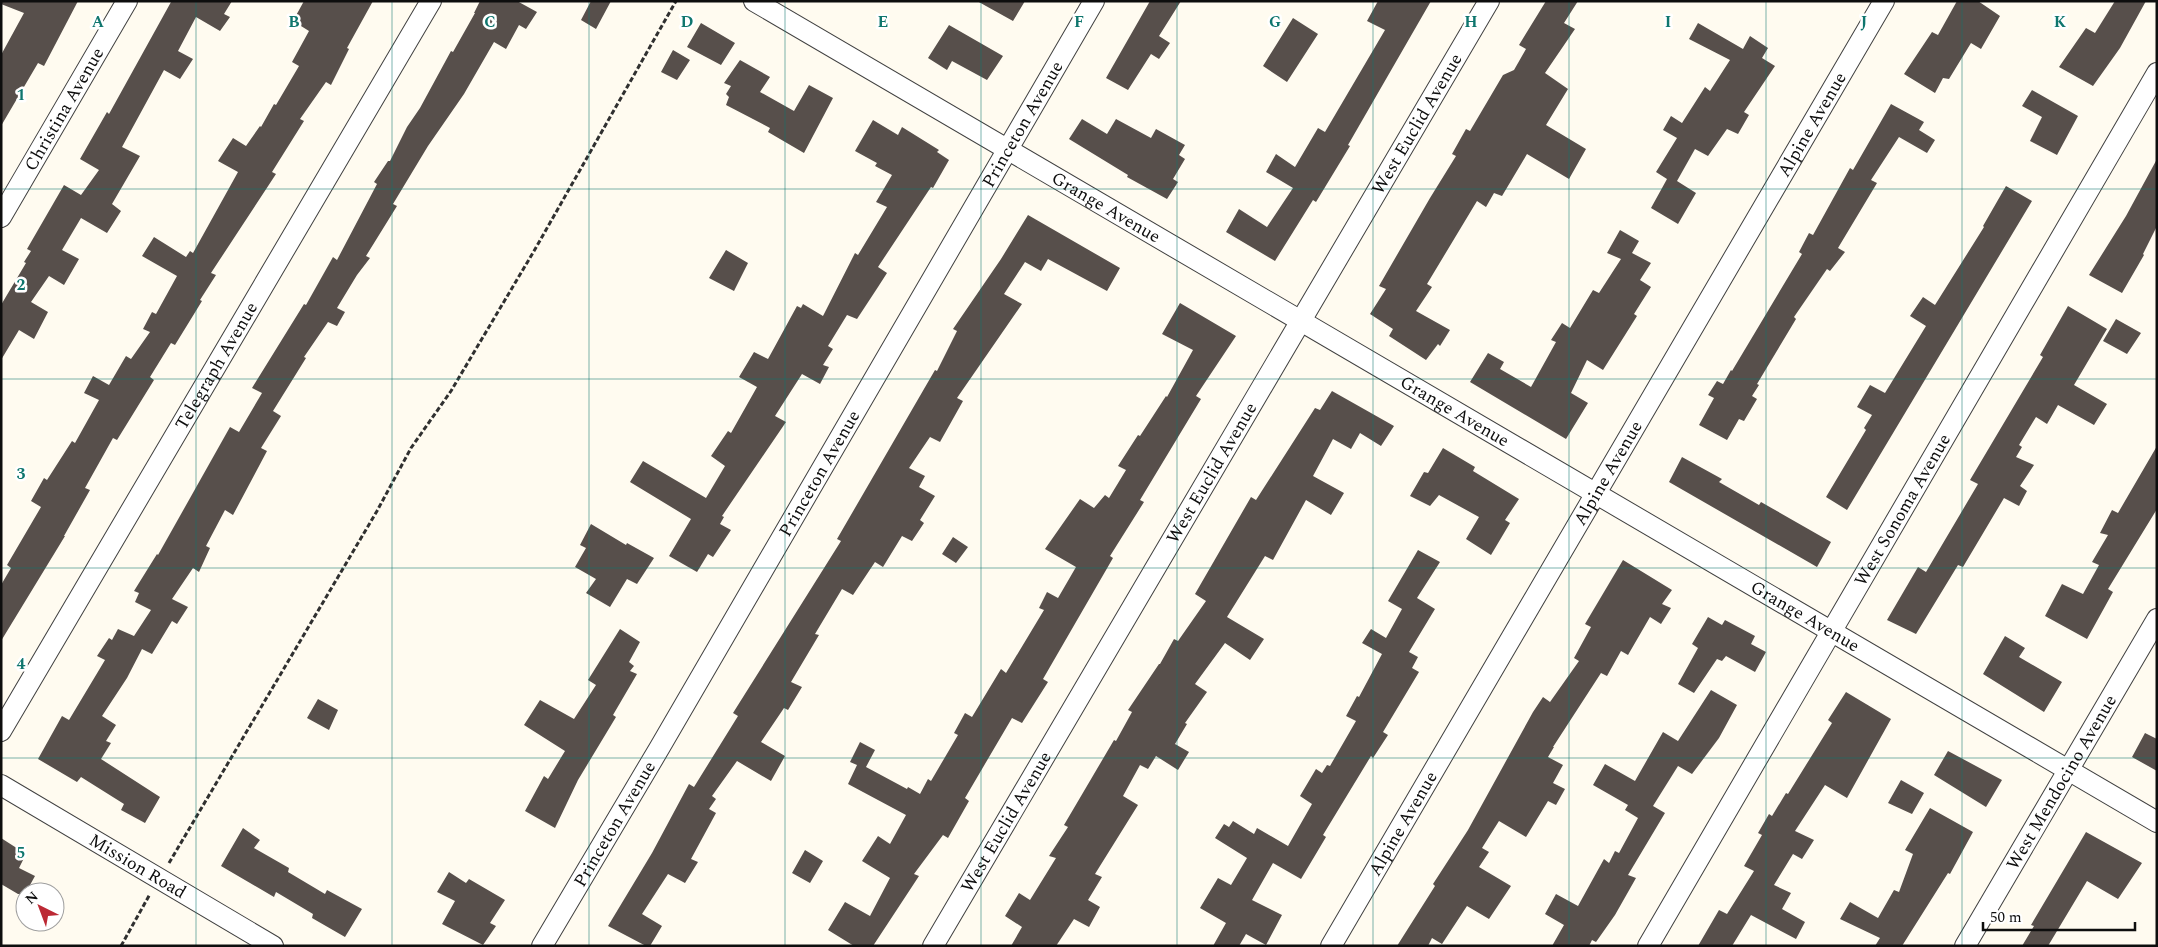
<svg xmlns="http://www.w3.org/2000/svg" width="2158" height="947" font-family="Spectral,serif">
	<style>
		.building { fill: #574f4b }
		.lines { fill: none; stroke-linecap: round; stroke-linejoin: round }
		.minor-casing { stroke: #414141; stroke-width: 22 }
		.path { stroke: #303030; stroke-width: 3; stroke-dasharray: 5 2.5; stroke-linecap: butt }
		.minor { stroke: #fff; stroke-width: 20 }
		.grid { fill: none; stroke: #0f766e; stroke-width: 1; stroke-opacity: 0.55 }
		.labels { text-anchor: middle; stroke-width: 5; stroke-linejoin: round; paint-order: stroke }
		.street-label { font-size: 18px; fill: #0e0e0e; stroke: #fff }
		.grid-label { font-size: 16px; text-anchor: middle; font-weight: bold; fill: #0f766e; stroke: #fff; stroke-width: 5; stroke-linejoin: round; paint-order: stroke }
	</style>
	<rect width="100%" height="100%" fill="#fffbf0"/>
	<!-- building -->
	<path class="building" d="M 1,1 L 78,1 L 44,66 L 38,63 L 1,126 L 1,55 L 24,13 L 1,4 Z
		M 168,1 L 232,1 L 224,14 L 230,17 L 220,31 L 196,17 L 178,51 L 193,59 L 180,79 L 164,70 L 122,147 L 140,156 L 112,204 L 121,211 L 107,233 L 81,218 L 62,250 L 79,259 L 64,285 L 49,276 L 31,302 L 48,312 L 34,339 L 19,330 L 1,360 L 1,305 L 26,263 L 24,262 L 31,251 L 27,249 L 64,185 L 81,195 L 99,170 L 80,159 L 107,112 L 109,114 L 171,2 Z
		M 304,1 L 373,1 L 347,48 L 349,49 L 331,85 L 326,82 L 300,119 L 304,121 L 272,172 L 276,174 L 211,273 L 216,275 L 200,300 L 202,301 L 175,345 L 171,343 L 150,377 L 154,380 L 117,440 L 113,438 L 85,488 L 90,490 L 64,536 L 65,536 L 1,641 L 1,585 L 11,568 L 7,565 L 41,507 L 31,501 L 44,478 L 47,480 L 72,441 L 75,443 L 99,400 L 84,393 L 93,376 L 109,385 L 126,356 L 131,359 L 150,332 L 143,329 L 152,312 L 156,314 L 177,276 L 142,256 L 154,237 L 186,257 L 190,251 L 193,253 L 238,172 L 218,161 L 233,138 L 246,146 L 260,126 L 261,127 L 274,104 L 276,105 L 299,66 L 292,62 L 309,31 L 293,21 Z
		M 480,1 L 517,1 L 537,12 L 526,29 L 519,25 L 506,49 L 494,42 L 464,94 L 428,146 L 393,204 L 397,206 L 366,256 L 370,258 L 357,275 L 337,308 L 345,312 L 337,326 L 328,322 L 304,357 L 306,358 L 273,411 L 281,416 L 261,448 L 267,451 L 233,515 L 225,510 L 206,546 L 210,548 L 199,572 L 193,568 L 172,599 L 188,607 L 177,624 L 172,621 L 152,654 L 142,649 L 127,678 L 102,716 L 116,725 L 106,741 L 111,743 L 101,759 L 160,797 L 145,823 L 121,810 L 124,804 L 81,777 L 77,782 L 38,759 L 62,716 L 69,720 L 105,660 L 97,656 L 109,638 L 112,640 L 118,629 L 134,636 L 151,610 L 135,602 L 139,593 L 134,591 L 157,554 L 158,555 L 230,427 L 239,432 L 262,393 L 252,388 L 304,304 L 306,305 L 333,257 L 337,260 L 377,184 L 374,182 L 388,161 L 390,161 L 407,127 L 420,108 L 451,51 L 453,52 L 475,13 L 474,13 Z
		M 591,1 L 611,1 L 596,29 L 581,20 Z
		M 977,1 L 1025,1 L 1013,21 Z
		M 1150,1 L 1181,1 L 1159,36 L 1170,43 L 1159,59 L 1151,54 L 1128,90 L 1106,78 Z
		M 1378,1 L 1431,1 L 1348,145 L 1350,146 L 1316,202 L 1313,200 L 1275,261 L 1226,232 L 1239,209 L 1267,227 L 1293,188 L 1266,172 L 1276,154 L 1295,167 L 1318,128 L 1325,132 L 1385,30 L 1367,21 Z
		M 1546,1 L 1578,1 L 1564,23 L 1575,29 L 1545,73 L 1568,89 L 1546,125 L 1586,149 L 1569,179 L 1527,154 L 1502,196 L 1494,193 L 1486,207 L 1477,201 L 1427,284 L 1432,287 L 1416,311 L 1450,330 L 1440,346 L 1438,344 L 1426,360 L 1389,336 L 1393,329 L 1370,314 L 1386,289 L 1379,286 L 1430,198 L 1456,156 L 1452,154 L 1466,129 L 1470,131 L 1503,75 L 1514,70 L 1526,49 L 1519,45 Z
		M 1957,1 L 1978,1 L 2000,16 L 1981,49 L 1971,43 L 1949,79 L 1943,78 L 1935,93 L 1904,74 L 1932,32 L 1938,35 Z
		M 2115,1 L 2146,1 L 2120,48 L 2093,86 L 2059,67 L 2086,28 L 2095,33 Z
		M 1293,18 L 1318,34 L 1287,82 L 1263,66 Z
		M 701,23 L 735,43 L 721,65 L 687,47 Z
		M 1698,23 L 1743,49 L 1750,36 L 1768,48 L 1762,58 L 1775,66 L 1744,112 L 1749,115 L 1738,134 L 1727,129 L 1708,156 L 1695,149 L 1677,181 L 1696,193 L 1678,224 L 1651,208 L 1667,179 L 1656,172 L 1677,138 L 1663,130 L 1671,116 L 1682,123 L 1705,87 L 1710,91 L 1730,60 L 1689,39 Z
		M 949,25 L 1003,56 L 987,80 L 952,61 L 947,70 L 928,58 Z
		M 673,50 L 690,60 L 677,80 L 661,72 Z
		M 740,60 L 770,77 L 760,92 L 794,111 L 809,85 L 833,98 L 804,153 L 768,132 L 770,128 L 726,105 L 729,97 L 726,94 L 731,86 L 724,83 Z
		M 2032,90 L 2078,116 L 2057,155 L 2030,141 L 2042,117 L 2022,106 Z
		M 1891,104 L 1924,122 L 1919,130 L 1935,140 L 1927,153 L 1899,137 L 1871,180 L 1877,183 L 1838,248 L 1845,252 L 1830,271 L 1827,269 L 1794,317 L 1796,319 L 1757,384 L 1759,385 L 1752,396 L 1757,399 L 1744,421 L 1739,419 L 1727,440 L 1699,425 L 1714,398 L 1708,395 L 1717,381 L 1723,384 L 1731,370 L 1732,371 L 1802,254 L 1799,252 L 1809,233 L 1813,235 L 1850,168 L 1853,170 Z
		M 1082,119 L 1107,134 L 1116,119 L 1151,138 L 1156,129 L 1185,145 L 1179,155 L 1185,159 L 1173,179 L 1178,182 L 1167,199 L 1127,177 L 1128,175 L 1069,139 Z
		M 873,120 L 898,135 L 902,127 L 939,150 L 937,152 L 949,160 L 933,188 L 931,187 L 878,267 L 887,273 L 878,287 L 857,319 L 847,315 L 828,346 L 833,349 L 823,365 L 829,367 L 820,384 L 802,374 L 775,416 L 786,422 L 722,516 L 724,517 L 720,524 L 731,530 L 713,557 L 708,554 L 697,572 L 669,556 L 691,519 L 630,482 L 643,461 L 706,498 L 725,466 L 711,456 L 728,431 L 731,433 L 757,387 L 739,377 L 754,352 L 768,359 L 797,306 L 801,308 L 803,304 L 823,316 L 855,253 L 858,255 L 887,207 L 876,202 L 892,175 L 875,166 L 877,163 L 855,151 Z
		M 2157,159 L 2157,226 L 2143,254 L 2144,255 L 2122,293 L 2089,275 L 2126,216 Z
		M 2006,186 L 2032,201 L 1847,510 L 1826,497 L 1866,430 L 1864,428 L 1872,415 L 1857,407 L 1870,385 L 1885,393 L 1926,326 L 1910,316 L 1923,297 L 1935,305 L 1984,227 L 1983,226 Z
		M 1028,215 L 1120,268 L 1107,291 L 1048,259 L 1041,271 L 1025,262 L 1004,294 L 1022,304 L 957,398 L 963,401 L 940,442 L 930,437 L 909,468 L 925,476 L 919,487 L 935,496 L 920,520 L 924,523 L 912,541 L 902,536 L 883,567 L 875,562 L 853,595 L 842,589 L 815,634 L 819,635 L 791,682 L 802,687 L 788,710 L 784,708 L 761,742 L 785,756 L 771,781 L 737,761 L 712,796 L 716,799 L 709,809 L 716,813 L 691,859 L 698,862 L 685,883 L 668,874 L 642,914 L 662,926 L 650,946 L 646,946 L 608,926 L 652,853 L 689,784 L 694,787 L 738,716 L 733,713 L 841,541 L 837,539 L 935,370 L 937,371 L 957,331 L 953,329 L 1001,259 Z
		M 1620,230 L 1639,241 L 1632,253 L 1651,263 L 1640,280 L 1651,287 L 1634,314 L 1637,316 L 1603,370 L 1587,360 L 1571,393 L 1588,403 L 1566,439 L 1470,382 L 1488,353 L 1504,362 L 1500,369 L 1531,387 L 1556,342 L 1551,340 L 1562,323 L 1570,328 L 1593,290 L 1599,293 L 1621,259 L 1607,253 Z
		M 726,250 L 748,263 L 734,291 L 709,278 Z
		M 1180,303 L 1236,336 L 1196,396 L 1201,399 L 1140,500 L 1144,502 L 1110,556 L 1113,558 L 1043,679 L 1048,682 L 1022,723 L 1012,718 L 965,798 L 969,801 L 948,838 L 943,835 L 914,874 L 919,876 L 873,946 L 854,946 L 828,930 L 845,902 L 870,916 L 890,878 L 862,861 L 878,836 L 890,844 L 906,815 L 848,784 L 857,765 L 850,762 L 860,742 L 875,750 L 866,767 L 907,789 L 908,787 L 920,794 L 928,779 L 931,781 L 958,735 L 954,733 L 965,713 L 972,717 L 1001,669 L 1006,673 L 1044,610 L 1039,608 L 1047,592 L 1058,598 L 1076,567 L 1045,549 L 1080,499 L 1094,508 L 1105,495 L 1109,498 L 1126,470 L 1118,466 L 1138,435 L 1140,436 L 1166,396 L 1167,397 L 1193,350 L 1162,334 Z
		M 2068,306 L 2107,329 L 2074,385 L 2107,404 L 2094,425 L 2058,405 L 2047,424 L 2036,417 L 2019,445 L 2022,447 L 2016,457 L 2034,465 L 2020,486 L 2027,491 L 2019,506 L 2004,498 L 1963,567 L 1958,565 L 1916,634 L 1887,620 L 1918,567 L 1926,572 L 1978,484 L 1970,480 L 2043,357 L 2040,355 Z
		M 2116,319 L 2141,333 L 2127,354 L 2103,341 Z
		M 1332,391 L 1394,426 L 1381,446 L 1360,433 L 1351,449 L 1333,439 L 1313,476 L 1344,493 L 1331,515 L 1306,500 L 1273,560 L 1265,556 L 1227,617 L 1264,639 L 1250,660 L 1225,643 L 1195,684 L 1207,692 L 1185,723 L 1187,724 L 1175,744 L 1189,752 L 1178,770 L 1156,756 L 1148,769 L 1140,765 L 1123,796 L 1138,805 L 1095,874 L 1102,877 L 1088,900 L 1100,907 L 1089,927 L 1074,919 L 1056,946 L 1011,946 L 1022,927 L 1005,916 L 1019,893 L 1030,900 L 1056,858 L 1049,856 L 1068,827 L 1064,825 L 1114,740 L 1116,741 L 1132,712 L 1128,710 L 1159,664 L 1160,664 L 1174,639 L 1178,641 L 1206,601 L 1195,594 L 1251,497 L 1256,500 L 1315,408 L 1320,410 Z
		M 2157,446 L 2157,509 L 2108,589 L 2113,592 L 2087,639 L 2045,616 L 2062,584 L 2083,594 L 2099,565 L 2092,562 L 2108,535 L 2100,533 L 2112,510 L 2118,513 Z
		M 1443,448 L 1475,467 L 1473,471 L 1519,499 L 1505,520 L 1510,523 L 1491,555 L 1466,539 L 1479,517 L 1439,495 L 1430,506 L 1410,496 L 1424,472 L 1428,473 Z
		M 1682,457 L 1722,479 L 1719,482 L 1759,505 L 1761,502 L 1831,542 L 1817,567 L 1669,482 Z
		M 591,524 L 626,545 L 627,543 L 654,558 L 637,584 L 627,579 L 610,607 L 586,593 L 596,579 L 575,567 L 586,548 L 580,545 Z
		M 953,537 L 968,547 L 956,563 L 942,554 Z
		M 1418,550 L 1440,562 L 1417,598 L 1435,609 L 1409,652 L 1418,657 L 1412,668 L 1419,672 L 1383,732 L 1388,735 L 1373,758 L 1371,756 L 1323,835 L 1326,837 L 1301,879 L 1273,863 L 1252,900 L 1282,915 L 1266,945 L 1246,934 L 1239,946 L 1213,946 L 1226,923 L 1200,908 L 1218,878 L 1231,885 L 1247,858 L 1215,838 L 1224,824 L 1229,827 L 1233,821 L 1254,834 L 1257,828 L 1288,846 L 1312,804 L 1300,796 L 1316,769 L 1322,773 L 1327,765 L 1330,766 L 1356,721 L 1346,716 L 1357,696 L 1359,697 L 1382,654 L 1362,643 L 1371,629 L 1386,638 L 1402,609 L 1388,601 Z
		M 1623,560 L 1672,590 L 1662,604 L 1671,608 L 1661,624 L 1650,617 L 1628,655 L 1621,651 L 1607,676 L 1601,673 L 1553,747 L 1554,747 L 1548,757 L 1563,765 L 1553,783 L 1565,789 L 1556,805 L 1548,801 L 1526,837 L 1499,821 L 1482,848 L 1489,852 L 1479,867 L 1511,886 L 1489,919 L 1467,906 L 1442,944 L 1432,938 L 1428,946 L 1397,946 L 1435,886 L 1433,884 L 1468,830 L 1533,712 L 1543,697 L 1550,702 L 1579,661 L 1574,658 L 1591,627 L 1585,624 Z
		M 1708,617 L 1722,625 L 1725,620 L 1755,636 L 1751,644 L 1766,652 L 1755,672 L 1726,656 L 1722,661 L 1717,659 L 1694,693 L 1678,684 L 1698,648 L 1692,644 Z
		M 620,629 L 640,642 L 629,662 L 634,666 L 630,671 L 637,674 L 613,715 L 616,717 L 578,780 L 555,828 L 525,811 L 544,776 L 548,779 L 565,751 L 524,725 L 540,700 L 574,719 L 596,685 L 588,680 Z
		M 2005,636 L 2025,648 L 2019,657 L 2062,682 L 2044,712 L 1983,674 Z
		M 1711,690 L 1737,705 L 1719,738 L 1692,774 L 1678,766 L 1653,806 L 1665,813 L 1628,875 L 1636,878 L 1615,915 L 1596,942 L 1592,940 L 1589,946 L 1552,946 L 1564,925 L 1545,914 L 1556,894 L 1578,906 L 1604,859 L 1609,863 L 1615,851 L 1619,853 L 1638,818 L 1625,810 L 1628,805 L 1593,785 L 1605,764 L 1635,781 L 1663,732 L 1678,741 Z
		M 1846,692 L 1891,719 L 1847,798 L 1825,785 L 1795,831 L 1814,840 L 1802,859 L 1793,854 L 1774,885 L 1791,893 L 1782,909 L 1805,922 L 1796,939 L 1751,915 L 1732,946 L 1698,946 L 1719,910 L 1727,914 L 1754,871 L 1744,866 L 1762,835 L 1758,833 L 1769,814 L 1772,816 L 1786,793 L 1788,794 L 1832,723 L 1828,720 Z
		M 318,699 L 338,710 L 329,730 L 307,718 Z
		M 2145,733 L 2157,739 L 2157,771 L 2132,757 Z
		M 1948,751 L 2002,780 L 1986,807 L 1934,775 Z
		M 1901,780 L 1924,793 L 1912,814 L 1888,803 Z
		M 1930,808 L 1973,832 L 1950,874 L 1948,873 L 1902,946 L 1875,946 L 1880,938 L 1840,919 L 1850,902 L 1878,918 L 1894,890 L 1899,892 L 1913,854 L 1905,850 Z
		M 243,828 L 260,840 L 254,848 L 289,868 L 288,872 L 325,894 L 327,890 L 362,909 L 345,937 L 312,918 L 313,914 L 276,892 L 274,897 L 221,866 Z
		M 2086,832 L 2142,863 L 2118,899 L 2087,881 L 2048,946 L 2022,946 L 2034,926 L 2031,925 Z
		M 1,838 L 26,854 L 19,868 L 35,876 L 25,894 L 18,894 L 1,884 Z
		M 805,850 L 823,861 L 810,883 L 792,873 Z
		M 449,872 L 466,883 L 469,879 L 505,900 L 490,923 L 496,926 L 483,945 L 442,924 L 455,901 L 437,892 Z"/>
	<g class="lines">
		<!-- minor casing -->
		<g class="minor-casing">
			<g id="minor">
				<path id="s1" d="M 754,1 L 2157,822"/>
				<path id="s2" d="M 1,217 L 127,1"/>
				<path id="s3" d="M 1,731 L 431,1"/>
				<path id="s4" d="M 1,785 L 273,946"/>
				<path id="s5" d="M 542,946 L 660,747 L 1094,1"/>
				<path id="s6" d="M 933,946 L 1489,1"/>
				<path id="s7" d="M 1331,946 L 1884,1"/>
				<path id="s8" d="M 1648,946 L 2157,73"/>
				<path id="s9" d="M 1965,946 L 2157,619"/>
			</g>
		</g>
		<!-- path -->
		<path class="path" d="M 169,863 L 377,511 L 411,448 L 451,391 L 534,251 L 676,1
			M 121,946 L 150,894"/>
		<!-- minor -->
		<use href="#minor" class="minor"/>
	</g>
	<!-- grid -->
	<path class="grid" d="M 196,1 L 196,946M 392,1 L 392,946M 589,1 L 589,946M 785,1 L 785,946M 981,1 L 981,946M 1177,1 L 1177,946M 1373,1 L 1373,946M 1569,1 L 1569,946M 1766,1 L 1766,946M 1962,1 L 1962,946M 1,189 L 2157,189M 1,379 L 2157,379M 1,568 L 2157,568M 1,758 L 2157,758"/>
	<g class="labels">
		<!-- street labels -->
		<g class="street-label">
			<text dy="6" stroke="none"><textPath href="#s2" startOffset="125">Christina Avenue</textPath></text>
			<text dy="6" stroke="none"><textPath href="#s5" startOffset="952">Princeton Avenue</textPath></text>
			<text dy="6" stroke="none"><textPath href="#s7" startOffset="952">Alpine Avenue</textPath></text>
			<text dy="6" stroke="none"><textPath href="#s6" startOffset="954">West Euclid Avenue</textPath></text>
			<text dy="6" stroke="none"><textPath href="#s1" startOffset="408">Grange Avenue</textPath></text>
			<text dy="6" stroke="none"><textPath href="#s3" startOffset="424">Telegraph Avenue</textPath></text>
			<text dy="6" stroke="none"><textPath href="#s1" startOffset="812">Grange Avenue</textPath></text>
			<text dy="6" stroke="none"><textPath href="#s5" startOffset="548">Princeton Avenue</textPath></text>
			<text dy="6" stroke="none"><textPath href="#s6" startOffset="549">West Euclid Avenue</textPath></text>
			<text dy="6" stroke="none"><textPath href="#s7" startOffset="548">Alpine Avenue</textPath></text>
			<text dy="6" stroke="none"><textPath href="#s8" startOffset="505">West Sonoma Avenue</textPath></text>
			<text dy="6" stroke="none"><textPath href="#s1" startOffset="1218">Grange Avenue</textPath></text>
			<text dy="6" stroke="none"><textPath href="#s9" startOffset="190">West Mendocino Avenue</textPath></text>
			<text dy="6" stroke="none"><textPath href="#s6" startOffset="144">West Euclid Avenue</textPath></text>
			<text dy="6" stroke="none"><textPath href="#s7" startOffset="142">Alpine Avenue</textPath></text>
			<text dy="6" stroke="none"><textPath href="#s5" startOffset="142">Princeton Avenue</textPath></text>
			<text dy="6" stroke="none"><textPath href="#s4" startOffset="159">Mission Road</textPath></text>
		</g>
	</g>
	<g class="grid-label">
		<text x="98" y="27">A</text>
		<text x="294" y="27">B</text>
		<text x="490" y="27">C</text>
		<text x="687" y="27">D</text>
		<text x="883" y="27">E</text>
		<text x="1079" y="27">F</text>
		<text x="1275" y="27">G</text>
		<text x="1471" y="27">H</text>
		<text x="1668" y="27">I</text>
		<text x="1864" y="27">J</text>
		<text x="2060" y="27">K</text>
		<text x="21" y="100">1</text>
		<text x="21" y="290">2</text>
		<text x="21" y="479">3</text>
		<text x="21" y="669">4</text>
		<text x="21" y="858">5</text>
	</g>
	<!-- border -->
	<rect width="2158" height="947" fill="none" stroke="#0e0e0e" stroke-width="5"/>
	<!-- north arrow -->
	<g transform="translate(40 907) rotate(318)"><circle r="24" fill="#ffffff" stroke="#9f9f9f"/>
	<path d="M0-4L9 19L0 12L-9 19Z" fill="#bc2934"/>
	<text y="-8" font-size="14" font-weight="bold" text-anchor="middle" fill="#0e0e0e">N</text>
	</g>
	<!-- scale -->
	<path d="M1983 922v8h152v-8" fill="none" stroke="#0e0e0e" stroke-width="2.5"/>
	<text x="1990" y="922" font-size="15" fill="#0e0e0e" stroke="#ffffff" stroke-width="4" paint-order="stroke">50 m</text>
</svg>
